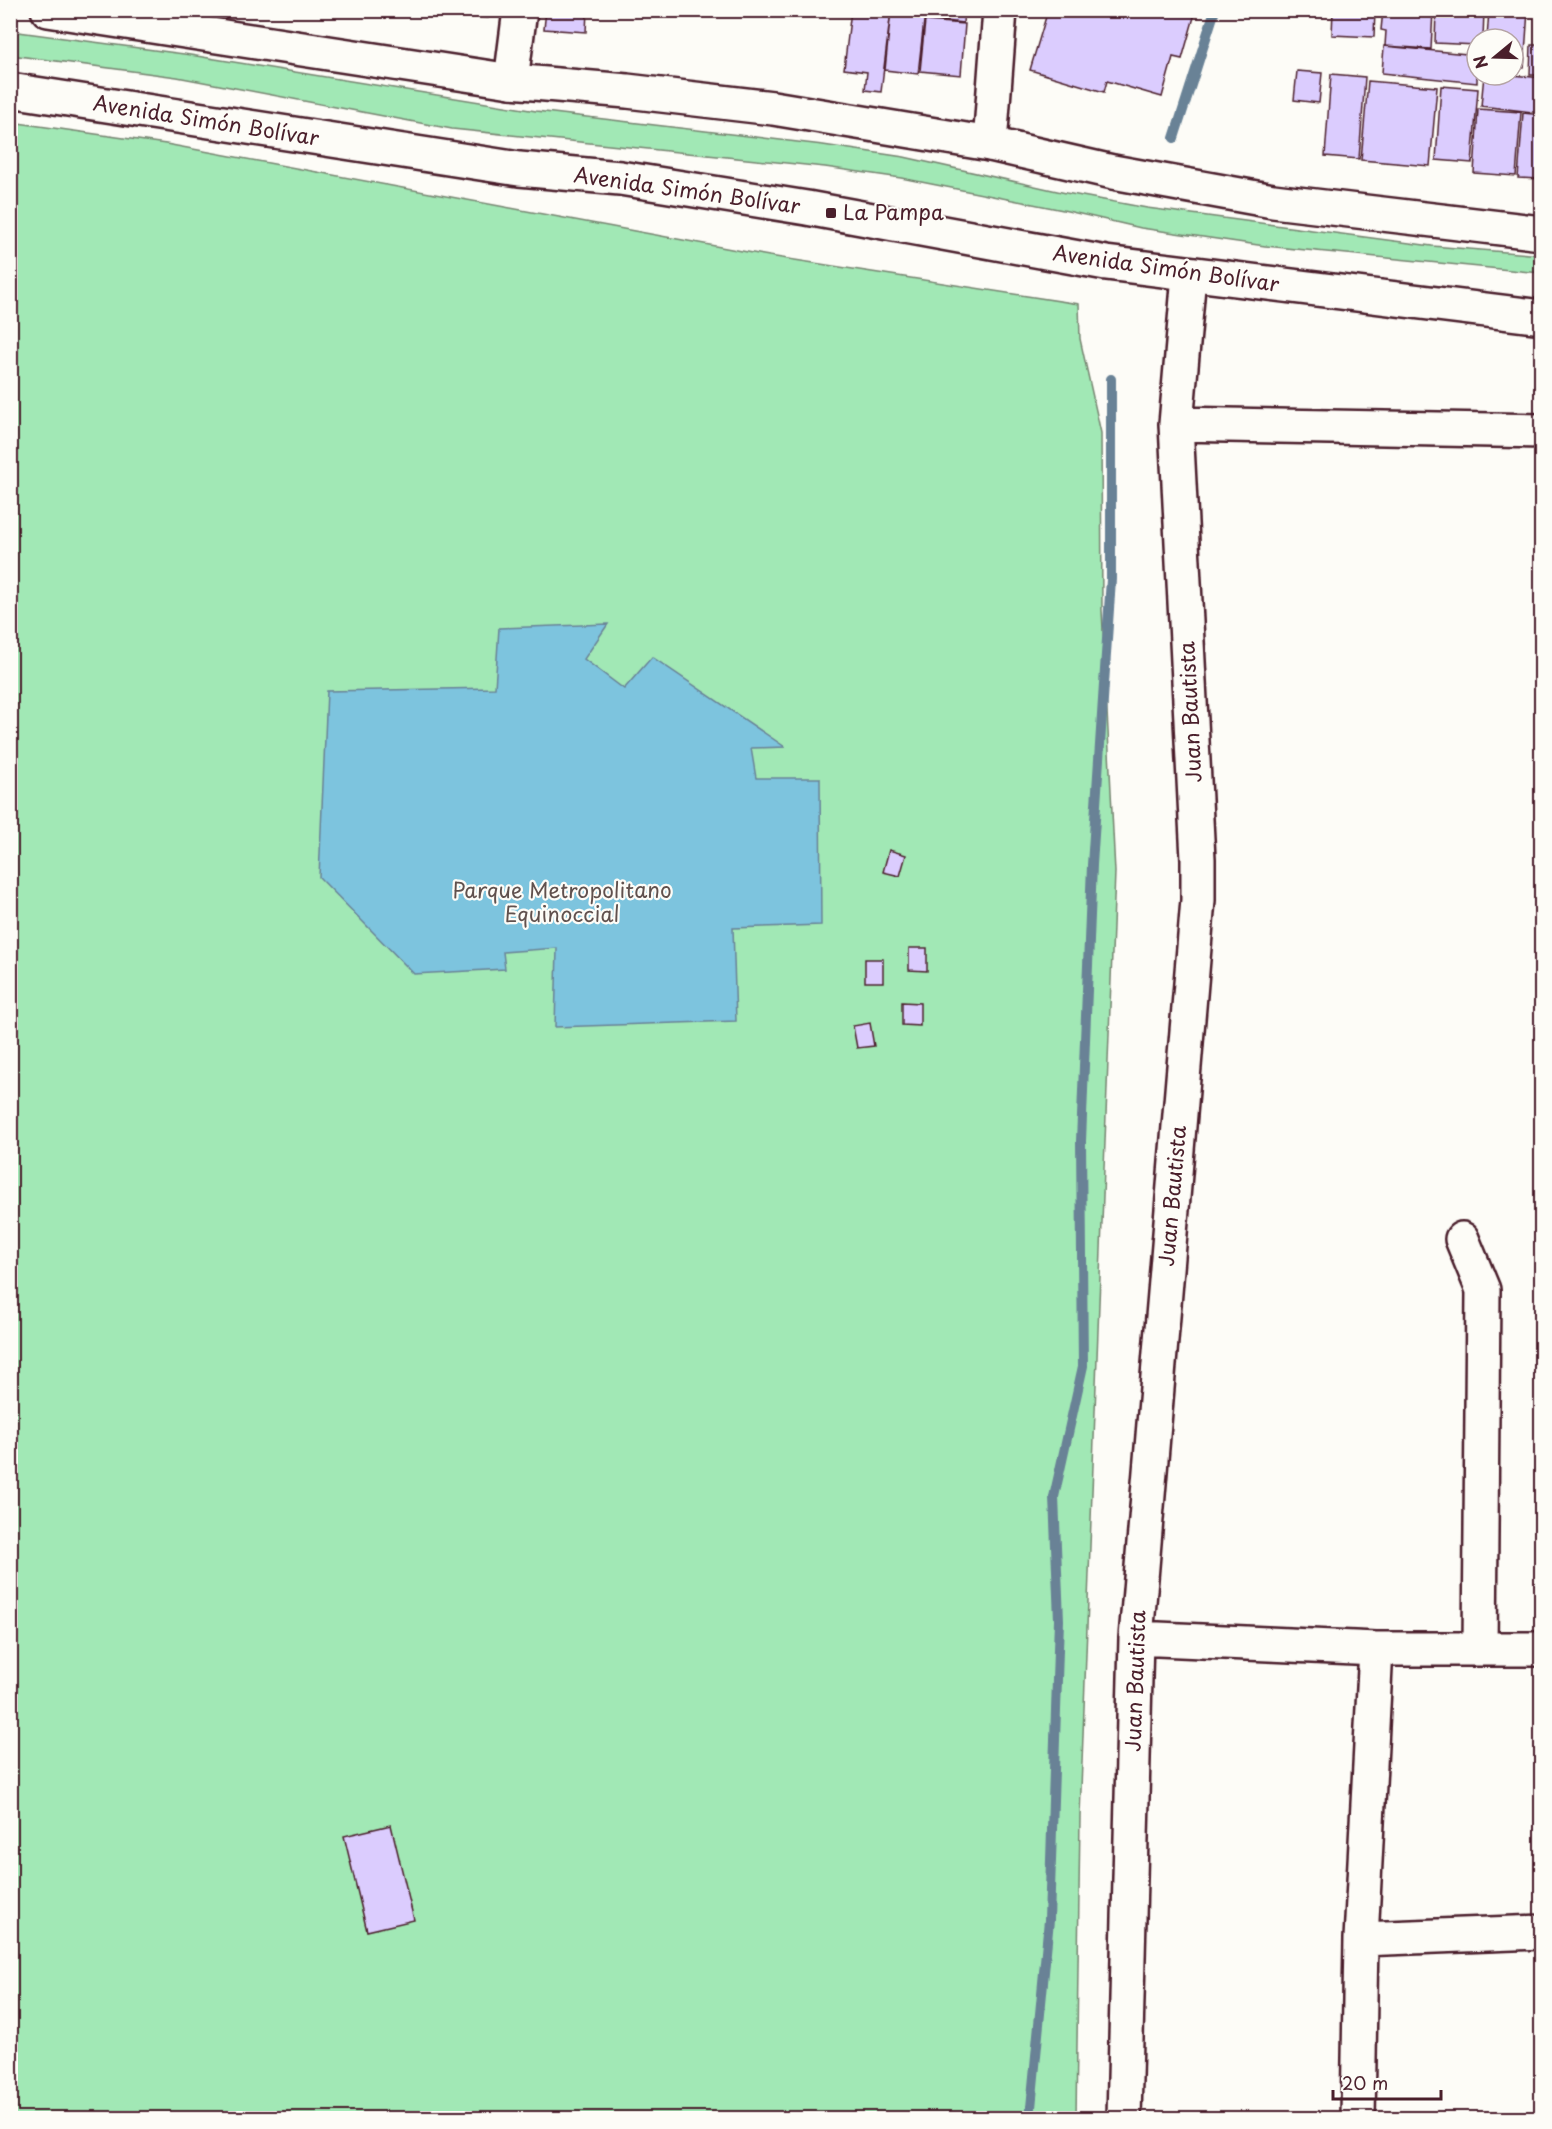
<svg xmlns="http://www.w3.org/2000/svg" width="1552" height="2129" font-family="'Playpen Sans',sans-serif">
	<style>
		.green { fill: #a1e8b5; stroke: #768470; stroke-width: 1.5 }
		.water { fill: #7dc4de; stroke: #698296; stroke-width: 1.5 }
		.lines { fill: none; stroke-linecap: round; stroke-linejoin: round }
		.stream { stroke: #698296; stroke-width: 10 }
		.building { fill: #dbccfe; stroke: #4a1f2b; stroke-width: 1.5 }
		.minor-casing { stroke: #4a1f2b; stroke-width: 38 }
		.highway-casing { stroke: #4a1f2b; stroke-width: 38 }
		.minor { stroke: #fdfcf7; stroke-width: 33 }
		.highway { stroke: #fdfcf7; stroke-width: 33 }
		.poi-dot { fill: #4a1f2b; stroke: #fdfcf7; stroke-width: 2 }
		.labels { text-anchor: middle; stroke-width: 4.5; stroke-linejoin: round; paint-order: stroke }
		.street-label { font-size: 21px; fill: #4a1f2b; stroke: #fdfcf7 }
		.poi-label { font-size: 21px; fill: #4a1f2b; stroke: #fdfcf7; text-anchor: start }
		.park-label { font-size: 21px; fill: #60514e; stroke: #fdfcf7 }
	</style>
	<rect width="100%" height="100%" fill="#fdfcf7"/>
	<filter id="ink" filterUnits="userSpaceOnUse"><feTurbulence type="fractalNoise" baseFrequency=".0167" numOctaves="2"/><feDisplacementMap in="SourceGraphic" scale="12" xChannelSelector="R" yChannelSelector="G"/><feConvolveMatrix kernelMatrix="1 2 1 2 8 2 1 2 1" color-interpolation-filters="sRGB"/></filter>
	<g filter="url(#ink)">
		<!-- green -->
		<path class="green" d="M 11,31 L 184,54 L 536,111 L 823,145 L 904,157 L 1066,193 L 1147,208 L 1432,246 L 1541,255 L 1541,273 L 1265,246 L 1141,228 L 1063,210 L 901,178 L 825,167 L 452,129 L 177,77 L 11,55 Z
			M 11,122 L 166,144 L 769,256 L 1079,304 L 1080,339 L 1101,433 L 1102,610 L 1115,872 L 1080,1816 L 1076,2118 L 11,2118 Z"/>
		<!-- water -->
		<path class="water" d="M 608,624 L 584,659 L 624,689 L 652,657 L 785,747 L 751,748 L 756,778 L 820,778 L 821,925 L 733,928 L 736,1021 L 555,1027 L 557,948 L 503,952 L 505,969 L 414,974 L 319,877 L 327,691 L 495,688 L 499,628 Z"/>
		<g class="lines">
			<!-- stream -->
			<path class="stream" d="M 1174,138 L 1215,10
				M 1030,2118 L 1049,1920 L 1059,1620 L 1054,1497 L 1083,1366 L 1081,1141 L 1092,865 L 1111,579 L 1111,379"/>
		</g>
		<!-- building -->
		<path class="building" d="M 409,10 L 446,10 L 446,16 L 409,13 Z
			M 447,10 L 488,10 L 488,18 L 446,15 Z
			M 546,10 L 587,10 L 586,32 L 544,29 Z
			M 851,10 L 891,10 L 881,92 L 865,90 L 867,72 L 844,69 Z
			M 891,10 L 925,12 L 918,74 L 885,70 Z
			M 929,10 L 964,10 L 963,23 L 928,19 Z
			M 1048,10 L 1196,10 L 1182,59 L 1173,57 L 1162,97 L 1107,81 L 1104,92 L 1030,70 Z
			M 1333,10 L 1375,10 L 1374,37 L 1332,35 Z
			M 1383,10 L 1433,10 L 1431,49 L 1385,46 L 1386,31 L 1381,30 Z
			M 1436,10 L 1484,10 L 1483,39 L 1477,39 L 1477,45 L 1435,43 Z
			M 1489,10 L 1528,10 L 1524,68 L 1513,67 L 1513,39 L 1487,39 Z
			M 925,21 L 965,24 L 961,75 L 920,71 Z
			M 1531,45 L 1542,45 L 1541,75 L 1530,75 Z
			M 1384,46 L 1477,55 L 1477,83 L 1382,73 Z
			M 1297,71 L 1322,73 L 1319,103 L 1294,100 Z
			M 1331,74 L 1365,77 L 1359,159 L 1325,156 Z
			M 1484,75 L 1512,75 L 1542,78 L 1542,113 L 1481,106 Z
			M 1368,81 L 1437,87 L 1430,166 L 1361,160 Z
			M 1441,86 L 1478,89 L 1472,163 L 1436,160 Z
			M 1478,109 L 1521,112 L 1516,176 L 1474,173 Z
			M 1523,113 L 1542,115 L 1542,179 L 1518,178 Z
			M 889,850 L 906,855 L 900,876 L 883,872 Z
			M 909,948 L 927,948 L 927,971 L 909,970 Z
			M 865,959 L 883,959 L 883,982 L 865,982 Z
			M 902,1002 L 920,1003 L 920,1026 L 902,1025 Z
			M 870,1023 L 874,1046 L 857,1048 L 853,1026 Z
			M 391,1825 L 414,1920 L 367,1931 L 344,1836 Z"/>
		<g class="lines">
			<!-- minor casing -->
			<g class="minor-casing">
				<path id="minor" d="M 511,81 L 520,10
					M 990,144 L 1000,10
					M 1176,424 L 1542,431
					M 1462,1239 L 1483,1290 L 1480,1649
					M 1136,1638 L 1376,1649 L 1542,1649
					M 1361,1939 L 1542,1932
					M 1124,2118 L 1136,1638 L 1198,900 L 1198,859 L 1176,424 L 1189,275
					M 1358,2118 L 1361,1939 L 1376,1649"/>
			</g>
			<!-- highway casing -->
			<g class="highway-casing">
				<path id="highway" d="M 48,10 L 511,81 L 627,91 L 773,108 L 990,144 L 1113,172 L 1273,201 L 1542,233
					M 10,90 L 519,169 L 620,178 L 807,208 L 1106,263 L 1542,317"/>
			</g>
			<!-- minor -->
			<use href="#minor" class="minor"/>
			<!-- highway -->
			<use href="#highway" class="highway"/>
		</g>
	</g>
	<!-- markers -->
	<rect class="poi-dot" x="825" y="207" width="12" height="12" rx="3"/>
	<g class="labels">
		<!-- street labels -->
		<g class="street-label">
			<text transform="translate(206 121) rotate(9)" y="7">Avenida Simón Bolívar</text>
			<text transform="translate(687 191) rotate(8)" y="7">Avenida Simón Bolívar</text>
			<text transform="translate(1166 269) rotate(8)" y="7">Avenida Simón Bolívar</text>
			<text transform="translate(1191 712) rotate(-93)" y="7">Juan Bautista</text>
			<text transform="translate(1173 1196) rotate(-85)" y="7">Juan Bautista</text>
			<text transform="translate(1136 1681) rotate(-88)" y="7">Juan Bautista</text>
		</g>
		<!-- poi labels -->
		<g class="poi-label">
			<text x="843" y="220">La Pampa</text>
		</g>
		<!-- park labels -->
		<g class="park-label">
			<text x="562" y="898">Parque Metropolitano<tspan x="562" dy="24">Equinoccial</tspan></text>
		</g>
	</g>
	<!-- margin -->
	<rect width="1552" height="2129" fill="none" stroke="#fdfcf7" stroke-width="36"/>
	<rect x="18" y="18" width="1516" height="2093" fill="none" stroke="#4a1f2b" stroke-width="2" filter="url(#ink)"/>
	<!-- north arrow -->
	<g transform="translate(1495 57) rotate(251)"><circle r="28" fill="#fdfcf7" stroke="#b5a4a5" stroke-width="1.5"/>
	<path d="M0-4.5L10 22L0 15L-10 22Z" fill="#4a1f2b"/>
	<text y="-9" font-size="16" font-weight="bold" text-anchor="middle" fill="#4a1f2b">N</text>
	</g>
	<!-- scale -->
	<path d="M1333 2090v9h108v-9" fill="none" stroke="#4a1f2b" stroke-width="3"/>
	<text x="1342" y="2090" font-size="18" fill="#4a1f2b" stroke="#fdfcf7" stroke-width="4.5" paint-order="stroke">20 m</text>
</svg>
